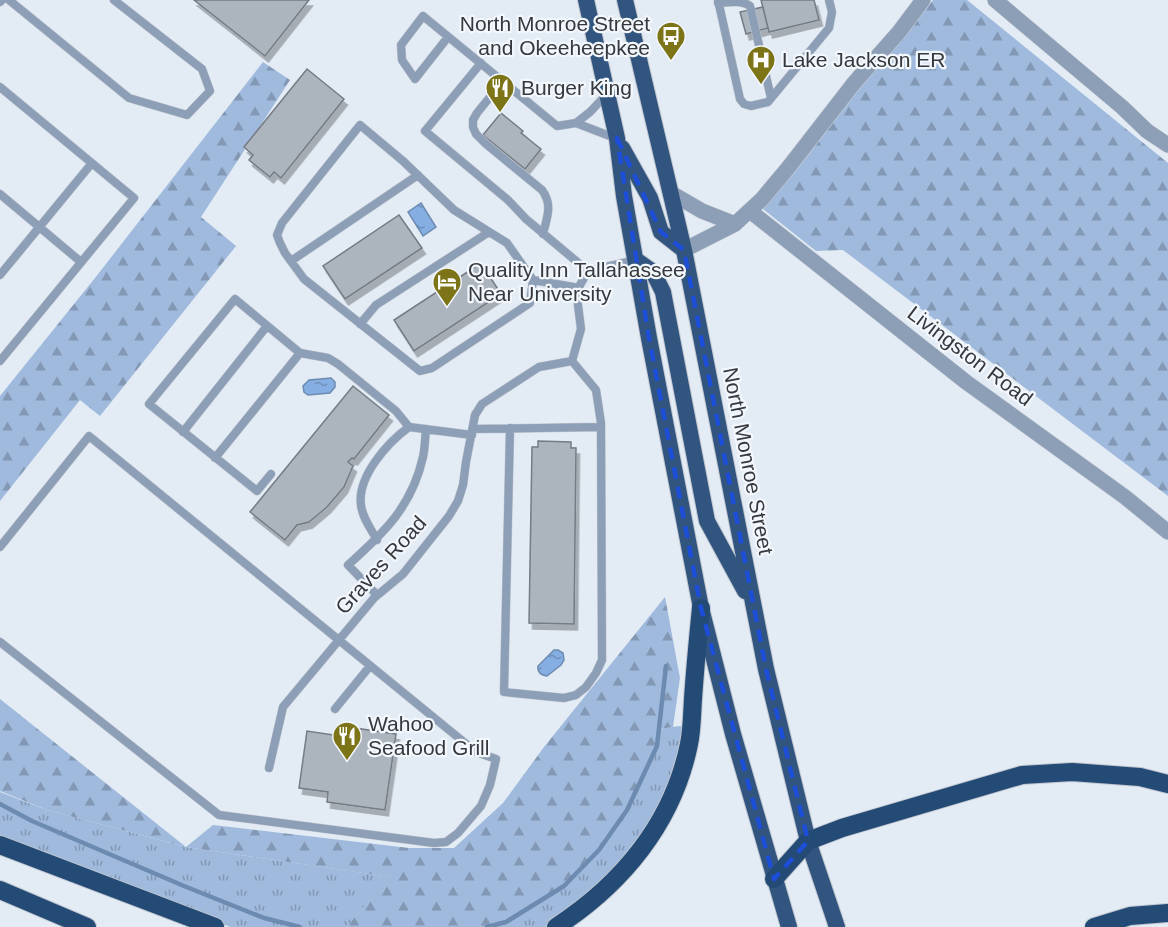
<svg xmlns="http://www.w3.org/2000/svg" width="1168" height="927" font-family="Helvetica,sans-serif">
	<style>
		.grass { fill: url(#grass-tufts) }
		.forest { fill: url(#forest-firs) }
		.water { fill: url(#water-ripples); stroke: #6d8bb0; stroke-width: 1.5 }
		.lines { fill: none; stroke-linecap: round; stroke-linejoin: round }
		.stream { stroke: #6d8bb0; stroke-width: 4.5 }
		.building { fill: #acb4be; stroke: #747b84; stroke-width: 1.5; filter: url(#shadow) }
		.service-casing { stroke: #c0c7d0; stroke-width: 9 }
		.minor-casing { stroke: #c0c7d0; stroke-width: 16 }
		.trunk-casing { stroke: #c0c7d0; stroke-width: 18 }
		.motorway-casing { stroke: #c0c7d0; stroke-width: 20 }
		.service { stroke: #8d9fb6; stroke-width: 8 }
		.minor { stroke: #8d9fb6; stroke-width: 15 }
		.trunk { stroke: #32557f; stroke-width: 16 }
		.motorway { stroke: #244a76; stroke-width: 18 }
		.marked { fill: none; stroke: #1d4ed8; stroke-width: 4.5; stroke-dasharray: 12 8; stroke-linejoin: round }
		.labels { text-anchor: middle; stroke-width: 4.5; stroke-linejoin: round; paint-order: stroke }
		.poi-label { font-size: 21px; fill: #36393d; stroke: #f3f7fe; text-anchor: start }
		.street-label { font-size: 21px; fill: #36393d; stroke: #f3f7fe }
	</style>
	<defs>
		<pattern id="grass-tufts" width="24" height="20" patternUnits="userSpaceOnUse" patternTransform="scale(1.5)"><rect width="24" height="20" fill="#9fbadc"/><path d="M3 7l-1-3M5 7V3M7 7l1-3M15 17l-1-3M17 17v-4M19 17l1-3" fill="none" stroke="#8298b4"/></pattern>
		<pattern id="forest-firs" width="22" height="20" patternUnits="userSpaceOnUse" patternTransform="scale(1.5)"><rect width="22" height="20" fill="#9fbadc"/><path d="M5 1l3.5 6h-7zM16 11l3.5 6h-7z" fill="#8298b4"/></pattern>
		<pattern id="water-ripples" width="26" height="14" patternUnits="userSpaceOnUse" patternTransform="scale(1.5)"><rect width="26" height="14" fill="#85aee2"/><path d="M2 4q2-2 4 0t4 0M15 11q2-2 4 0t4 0" fill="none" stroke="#6e8fb8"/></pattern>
		<filter id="shadow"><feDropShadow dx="3.5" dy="6" stdDeviation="0" flood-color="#0004"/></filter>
	</defs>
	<rect width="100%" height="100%" fill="#e3ebf5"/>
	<!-- grass -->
	<path class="grass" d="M 679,726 L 685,727 L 682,743 L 660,807 L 623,863 L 554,922 L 545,927 L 487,927 L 506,922 L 657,746 L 659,729 Z
		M 0,792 L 47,810 L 186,847 L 391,877 L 346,927 L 230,927 L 0,837 Z"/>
	<!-- forest -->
	<path class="forest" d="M 933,0 L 967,0 L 1168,163 L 1168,496 L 843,250 L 816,251 L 763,209 L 795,172 L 860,88 L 905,37 Z
		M 263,62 L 290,80 L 201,217 L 236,246 L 100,416 L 80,400 L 0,501 L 0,396 L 95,278 Z
		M 665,597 L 680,678 L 673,727 L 659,729 L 657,746 L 627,810 L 615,827 L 564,886 L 506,922 L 487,927 L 346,927 L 390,877 L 186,847 L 47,810 L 0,791 L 0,699 L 186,847 L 213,825 L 409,848 L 454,848 L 503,803 L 544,747 Z"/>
	<!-- water -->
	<path class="water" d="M 421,203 L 436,227 L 423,236 L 408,212 Z
		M 331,378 L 335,382 L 335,387 L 330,393 L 308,395 L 304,392 L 303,386 L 309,380 Z
		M 554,650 L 558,650 L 563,653 L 564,660 L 561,665 L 547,676 C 541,675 537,672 538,666 Z"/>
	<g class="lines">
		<!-- stream -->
		<path class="stream" d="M 0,804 L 32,821 L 184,886 L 264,918 L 300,927
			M 487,927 L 506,922 L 564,886 L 599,850 L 627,810 L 657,746 L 666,666"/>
	</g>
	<!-- building -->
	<path class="building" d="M 194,0 L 309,0 L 265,56 Z
		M 761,0 L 814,0 L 819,20 L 769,32 Z
		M 763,7 L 768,28 L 746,34 L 740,12 Z
		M 307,69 L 344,99 L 281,178 L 274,172 L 270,177 L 249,160 L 253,155 L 244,147 Z
		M 501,113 L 523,131 L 521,133 L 541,149 L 525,169 L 483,135 Z
		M 399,215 L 422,248 L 345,299 L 323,266 Z
		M 481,263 L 501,294 L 414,351 L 394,320 Z
		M 353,386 L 389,415 L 354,459 L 352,458 L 348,462 L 353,466 L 344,487 L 327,507 L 309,522 L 297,525 L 285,540 L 250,512 Z
		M 538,441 L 571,442 L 571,448 L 576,448 L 574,624 L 529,623 L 532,447 L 538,447 Z
		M 341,726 L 396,734 L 385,810 L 327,802 L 328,792 L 299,788 L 307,731 L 340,736 Z"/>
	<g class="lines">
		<!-- service casing -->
		<g class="service-casing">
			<path id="service" d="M 9,0 L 129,98 L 187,115 L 210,91 L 202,69 L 114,0
				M 718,0 L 740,99 L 744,104 L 751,106 L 768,102 L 829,28 L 832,12 L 829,0
				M 0,2 L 2,0
				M 718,3 C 729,2 742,0 750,6 L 771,98
				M 448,37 L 415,79 L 402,60 L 401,45 L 423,16 L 557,126 L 576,123 L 615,138
				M 481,63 L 425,131 L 508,200 L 526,219 L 588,271
				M 503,81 L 477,113 L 473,120 L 473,127 L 476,134 L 486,144 L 542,190 C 553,205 547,217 543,234
				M 0,87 L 134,198 L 0,361
				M 576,123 L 590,112 L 607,94
				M 360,125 L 403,161 L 454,210 L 507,243 L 533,280 L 530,303 L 432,368 L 420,371 L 304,279 L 285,253 L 280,243 L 277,235 L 282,223 Z
				M 0,194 L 81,262
				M 291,261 L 418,175
				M 0,275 L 92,163
				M 533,280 L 579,288
				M 360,324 L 376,305 L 489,232
				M 510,428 L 504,692 L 564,698 L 576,695 L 586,687 L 596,673 L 602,660 L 601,423 L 596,390 L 572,361
				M 473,429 L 600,427
				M 183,432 L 267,326
				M 215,458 L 300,353
				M 271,474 L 257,491 L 149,404 L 235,299 L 300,353 L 328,358 L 338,364 L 396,411 L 409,427 L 472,435
				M 377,540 C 371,529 362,517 361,505 C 357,477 387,443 409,427
				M 0,547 L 89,436 L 476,752 L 496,759 L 490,785 L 481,806 L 458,833 L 446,842 L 434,843 L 219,815 L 0,642
				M 377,595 L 348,565 C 385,532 412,506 423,457 C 425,448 425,438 426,429
				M 335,709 L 370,666
				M 269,768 L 283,707 L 374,598 L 403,574 L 449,516 L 458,501 L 463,485 L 466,462 L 475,415 L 482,404 L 539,367 L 572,361 L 581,329 L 577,297 L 580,285 L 588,271 L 636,260"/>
		</g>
		<!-- minor casing -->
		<g class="minor-casing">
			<path id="minor" d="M 995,0 L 1122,107 L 1147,131 L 1168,145
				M 671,193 L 702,211 L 735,224
				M 750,211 L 966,382 L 1125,497 L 1168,532
				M 684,250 L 735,224 L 762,199 L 788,168 L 854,83 L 899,32 L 923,0"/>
		</g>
		<!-- trunk casing -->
		<g class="trunk-casing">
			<path id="trunk" d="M 586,0 L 617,138 L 624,196 L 649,338 L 701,608 L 733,734 L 789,927
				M 625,0 L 684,250 L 766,669 L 808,841 L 837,927
				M 622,148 L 650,198 L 661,232 L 684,250
				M 636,260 L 653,272 L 663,292 L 707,521 L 745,591"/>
		</g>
		<!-- motorway casing -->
		<g class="motorway-casing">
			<path id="motorway" d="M 0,845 L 215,927
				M 774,879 L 808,841 L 842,828 L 1022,775 L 1072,772 L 1140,777 L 1168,784
				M 0,890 L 87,927
				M 556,927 C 622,884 673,823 689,744 C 692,730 692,714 693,699 C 695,669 698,638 701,608
				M 1094,927 L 1130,916 L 1168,913"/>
		</g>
		<!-- service -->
		<use href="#service" class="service"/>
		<!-- minor -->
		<use href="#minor" class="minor"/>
		<!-- trunk -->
		<use href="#trunk" class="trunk"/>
		<!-- motorway -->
		<use href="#motorway" class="motorway"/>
	</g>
	<!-- marked area -->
	<path class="marked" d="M 617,138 L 661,232 L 684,250 L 766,669 L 808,841 L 774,879 L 701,608 L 649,338 Z"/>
	<!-- icons -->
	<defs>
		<g id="bus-pin" transform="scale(1.5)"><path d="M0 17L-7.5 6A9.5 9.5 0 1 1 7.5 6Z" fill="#7c7417" stroke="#f3f7fe"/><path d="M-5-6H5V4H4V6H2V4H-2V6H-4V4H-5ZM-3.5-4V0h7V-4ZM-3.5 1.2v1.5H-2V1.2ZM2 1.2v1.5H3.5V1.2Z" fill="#fff"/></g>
		<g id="hospital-pin" transform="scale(1.5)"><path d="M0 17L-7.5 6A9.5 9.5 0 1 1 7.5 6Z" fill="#7c7417" stroke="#f3f7fe"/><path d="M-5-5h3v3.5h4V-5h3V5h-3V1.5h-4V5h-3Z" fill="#fff"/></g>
		<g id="restaurant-pin" transform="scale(1.5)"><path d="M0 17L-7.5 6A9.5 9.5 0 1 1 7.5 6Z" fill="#7c7417" stroke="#f3f7fe"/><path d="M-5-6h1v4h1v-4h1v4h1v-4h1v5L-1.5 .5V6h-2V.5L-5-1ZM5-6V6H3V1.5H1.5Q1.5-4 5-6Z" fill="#fff"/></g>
		<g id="hotel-pin" transform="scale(1.5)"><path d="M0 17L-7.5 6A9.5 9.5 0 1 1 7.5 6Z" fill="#7c7417" stroke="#f3f7fe"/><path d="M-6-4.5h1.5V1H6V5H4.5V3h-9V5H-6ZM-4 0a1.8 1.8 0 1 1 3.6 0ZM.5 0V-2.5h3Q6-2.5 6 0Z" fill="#fff"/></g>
	</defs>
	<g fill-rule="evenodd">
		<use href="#bus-pin" x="671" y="36"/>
		<use href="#hospital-pin" x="761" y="60"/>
		<use href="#restaurant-pin" x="500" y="88"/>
		<use href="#hotel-pin" x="447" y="282"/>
		<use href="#restaurant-pin" x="347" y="736"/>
	</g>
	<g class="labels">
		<!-- poi labels -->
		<g class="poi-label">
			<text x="650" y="31" text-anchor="end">North Monroe Street<tspan x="650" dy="24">and Okeeheepkee</tspan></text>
			<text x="782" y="67">Lake Jackson ER</text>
			<text x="521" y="95">Burger King</text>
			<text x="468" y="277">Quality Inn Tallahassee<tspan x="468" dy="24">Near University</tspan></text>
			<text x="368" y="731">Wahoo<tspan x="368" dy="24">Seafood Grill</tspan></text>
		</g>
		<!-- street labels -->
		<g class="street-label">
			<text transform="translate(970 356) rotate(37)" y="7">Livingston Road</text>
			<text transform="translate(748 461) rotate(79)" y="7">North Monroe Street</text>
			<text transform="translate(381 565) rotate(-48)" y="7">Graves Road</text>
		</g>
	</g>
</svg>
